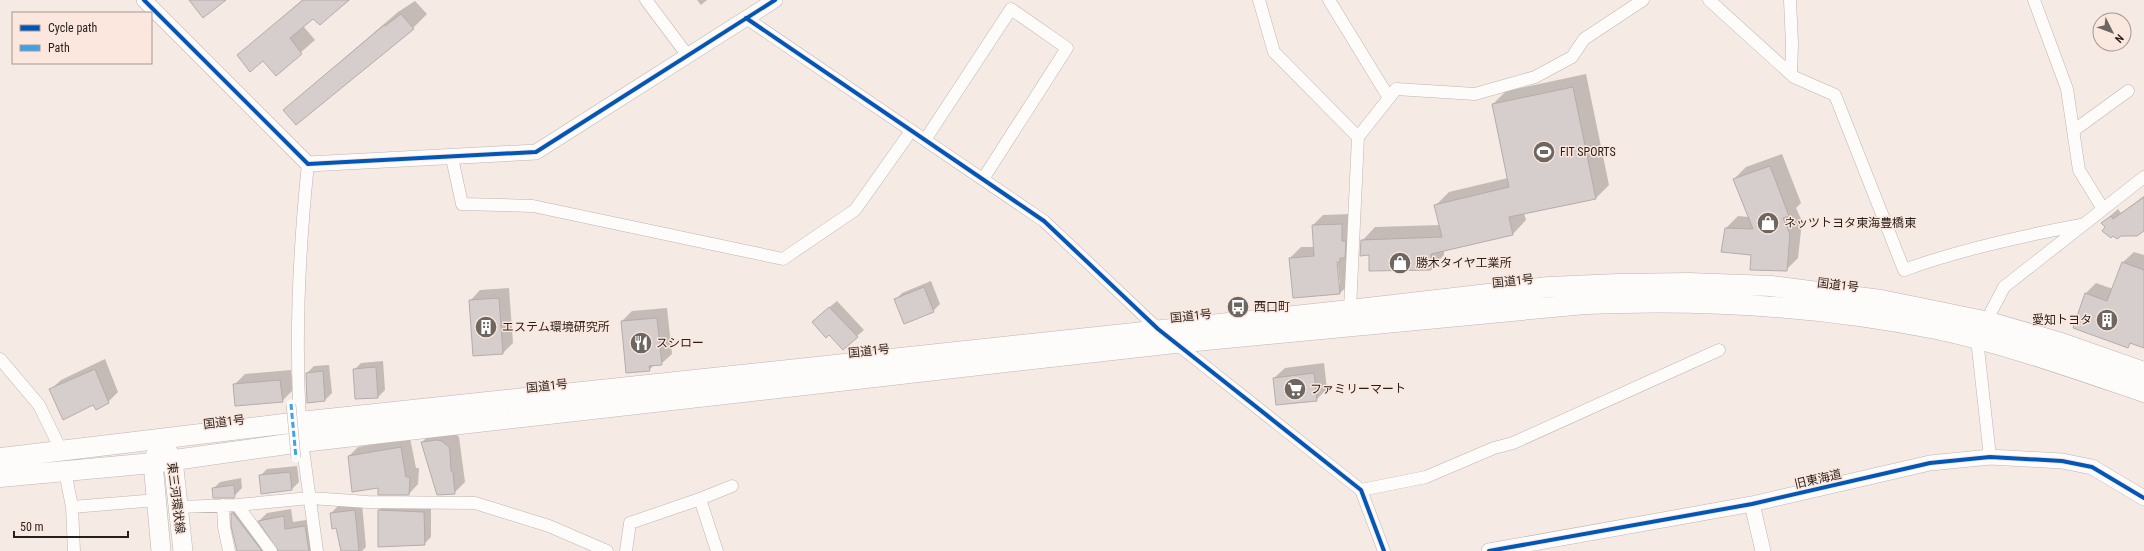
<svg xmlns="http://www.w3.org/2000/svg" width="2144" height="551" font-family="'Roboto Condensed','Noto Sans JP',sans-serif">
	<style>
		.shadow { fill: #0003; fill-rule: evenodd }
		.building { fill: #d6cdcd; stroke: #b5acab }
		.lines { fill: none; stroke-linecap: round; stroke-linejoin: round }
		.minor-casing { stroke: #bdb5b1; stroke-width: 13 }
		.tertiary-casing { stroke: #bdb5b1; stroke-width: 16 }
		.primary-casing { stroke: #bdb5b1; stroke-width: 20 }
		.trunk-casing { stroke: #bdb5b1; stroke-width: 21 }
		.minor { stroke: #fefcfb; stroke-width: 12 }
		.tertiary { stroke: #fefcfb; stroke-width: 15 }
		.primary { stroke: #fefcfb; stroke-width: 19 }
		.trunk { stroke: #fefcfb; stroke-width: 20 }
		.pedestrian-bridge-casing { stroke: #bdb5b1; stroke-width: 10; stroke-linecap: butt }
		.pedestrian-bridge { stroke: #fefcfb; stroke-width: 9 }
		.quiet { stroke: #3ea2ea; stroke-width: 3; stroke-dasharray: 6 3; stroke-linecap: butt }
		.cycleway-casing { stroke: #fbe7de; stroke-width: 6 }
		.cycleway { stroke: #0057b8; stroke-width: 4 }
		.labels { text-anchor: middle; stroke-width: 3; stroke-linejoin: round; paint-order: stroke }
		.poi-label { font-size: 12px; fill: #261f1b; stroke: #fbe7de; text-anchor: start }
		.street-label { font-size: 12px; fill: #261f1b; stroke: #fbe7de }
	</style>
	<rect width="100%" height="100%" fill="#f5eae4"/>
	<!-- shadow -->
	<path class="shadow" d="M 302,0 L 350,0 L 320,24 L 313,18 L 303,26 L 315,40 L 276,74 L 263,59 L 238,55 Z
		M 697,0 L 707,0 L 701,5 Z
		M 415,1 L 427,14 L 413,28 L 297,124 L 284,110 L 398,12 Z
		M 1586,74 L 1609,185 L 1596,198 L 1524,213 L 1526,220 L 1513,234 L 1444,250 L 1444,255 L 1431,269 L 1370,270 L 1370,254 L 1362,241 L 1375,227 L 1440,225 L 1436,205 L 1449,192 L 1508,178 L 1493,104 L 1506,91 Z
		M 1782,154 L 1801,203 L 1796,208 L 1802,221 L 1798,258 L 1786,270 L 1752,254 L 1726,228 L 1738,216 L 1749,217 L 1734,179 L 1746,167 Z
		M 2144,196 L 2144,229 L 2106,227 L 2103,223 L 2110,216 L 2118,209 L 2121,213 Z
		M 1352,214 L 1351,283 L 1340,293 L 1294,297 L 1290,258 L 1301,247 L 1314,247 L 1313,225 L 1323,215 ZM 1335,257 L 1337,257 L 1340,285 L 1338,285 Z
		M 2134,252 L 2144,255 L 2144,347 L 2132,342 L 2128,346 L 2086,293 L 2096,283 L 2113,289 L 2123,262 Z
		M 931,281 L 940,304 L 933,311 L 895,300 L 902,293 Z
		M 509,288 L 513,343 L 503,353 L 470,301 L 480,290 Z
		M 837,301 L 864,330 L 857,336 L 820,315 Z
		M 667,308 L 672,354 L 661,364 L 654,365 L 649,370 L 622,321 L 632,311 Z
		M 105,359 L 118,392 L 108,402 L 50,390 L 61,380 Z
		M 383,361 L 385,390 L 378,397 L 354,370 L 361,363 Z
		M 1324,363 L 1327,389 L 1316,400 L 1274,378 L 1285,368 Z
		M 329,365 L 332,393 L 325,400 L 308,402 L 307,373 L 314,366 Z
		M 291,370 L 293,390 L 282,401 L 234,385 L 245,374 Z
		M 453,431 L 459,437 L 465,482 L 454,493 L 422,442 L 433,432 Z
		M 410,438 L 416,468 L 419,468 L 418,484 L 409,494 L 379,487 L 349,456 L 358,447 Z
		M 297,466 L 299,482 L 292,489 L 260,476 L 267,469 Z
		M 241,478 L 242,488 L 235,495 L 214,497 L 213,489 L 220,482 Z
		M 386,503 L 431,505 L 431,537 L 424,544 L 379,546 L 379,510 Z
		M 362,504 L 366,547 L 362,551 L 342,551 L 337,527 L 331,513 L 338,506 Z
		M 240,505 L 276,551 L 280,550 L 259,521 L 267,513 L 291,509 L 293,522 L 313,519 L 317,551 L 238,551 L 232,513 Z"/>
	<!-- building -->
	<path class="building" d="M 189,0 L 226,0 L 203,18 Z
		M 303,0 L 349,0 L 320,25 L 313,19 L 290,38 L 302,54 L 276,76 L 263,61 L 250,72 L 237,55 Z
		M 401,14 L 414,29 L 296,125 L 283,110 L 384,25 L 385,26 Z
		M 1573,87 L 1596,199 L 1509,217 L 1513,235 L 1431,254 L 1431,270 L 1369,271 L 1369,255 L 1360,256 L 1361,240 L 1442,237 L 1434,205 L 1509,187 L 1492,104 Z
		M 1770,166 L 1789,216 L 1783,218 L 1790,234 L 1787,271 L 1750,270 L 1751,255 L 1721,252 L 1725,228 L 1753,229 L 1733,179 Z
		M 2144,197 L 2144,231 L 2137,236 L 2121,236 L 2117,239 L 2113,236 L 2111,238 L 2102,231 L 2105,227 L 2101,223 L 2111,216 L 2113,219 Z
		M 1342,224 L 1342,241 L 1346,241 L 1345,258 L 1340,258 L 1340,262 L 1337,262 L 1340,294 L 1293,298 L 1289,258 L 1314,256 L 1312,225 Z
		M 2122,262 L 2144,270 L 2144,348 L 2130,343 L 2128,348 L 2073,328 L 2085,293 L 2107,301 Z
		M 924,287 L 934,312 L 904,324 L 894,299 Z
		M 499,298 L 503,354 L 473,356 L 469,300 Z
		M 829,307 L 858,337 L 843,350 L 829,335 L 826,338 L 812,322 Z
		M 657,318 L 662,365 L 649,366 L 650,371 L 626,373 L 621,321 Z
		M 376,367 L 378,398 L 355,399 L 353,369 Z
		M 95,369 L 109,403 L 96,410 L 93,405 L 63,420 L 49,389 Z
		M 323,371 L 325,401 L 307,403 L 306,373 Z
		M 1314,373 L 1317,401 L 1276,405 L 1273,378 Z
		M 280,380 L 283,402 L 235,406 L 233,384 Z
		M 437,440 L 442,441 L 449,447 L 450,452 L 451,471 L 453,472 L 455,494 L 437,495 L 421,442 Z
		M 401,447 L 406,477 L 410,477 L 409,495 L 378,495 L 378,488 L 352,492 L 348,456 Z
		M 290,472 L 292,490 L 261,494 L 259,475 Z
		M 234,485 L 235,496 L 234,498 L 213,498 L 212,488 Z
		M 355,510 L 359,551 L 341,551 L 336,528 L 332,529 L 330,513 Z
		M 378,510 L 424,512 L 425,545 L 378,547 Z
		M 231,513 L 233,513 L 262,551 L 237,551 L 231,526 Z
		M 284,516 L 285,529 L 305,526 L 309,551 L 278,551 L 258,521 Z"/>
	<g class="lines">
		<!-- minor casing -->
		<g class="minor-casing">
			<path id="minor" d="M 646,0 L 688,56
				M 1259,0 L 1274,52 L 1358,137 L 1350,310
				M 1329,0 L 1389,98 L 1358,137
				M 1709,0 L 1794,77 L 1835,95 L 1904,270 C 1962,249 2021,236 2081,225
				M 1790,0 L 1792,44 L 1791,74
				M 2034,0 L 2067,89 L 2079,170 L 2103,209
				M 746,18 L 1044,221 L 1158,329 L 1361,490 L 1384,551
				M 1389,98 L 1396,89 L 1475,94 L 1535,77 L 1572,57 L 1584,39 L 1643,0
				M 2073,131 L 2128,91
				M 925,140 L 1011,9 L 1067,48 L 983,179
				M 452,158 L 462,204 L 533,206 L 783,259 L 855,210 L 911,131
				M 1989,322 L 1991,312 L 2004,287 L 2144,177
				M 1977,339 L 1990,457
				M 0,359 L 39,405 L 62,452
				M 300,422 C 295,336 299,250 308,164
				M 302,442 L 317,551
				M 65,471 L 72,507 L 74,551
				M 1361,490 L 1426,477 L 1494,448 L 1513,443 L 1719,350
				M 700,499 L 717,551
				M 223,505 L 224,527 L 229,551
				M 237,505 L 271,551
				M 72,507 L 157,500
				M 178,507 L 237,505 L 310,498 L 368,502 L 475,503 L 549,526 L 607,551
				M 626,551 L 630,523 L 700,499 L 732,486"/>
		</g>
		<!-- tertiary casing -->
		<g class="tertiary-casing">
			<path id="tertiary" d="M 144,0 L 308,164 L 536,152 L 775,0
				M 1752,504 L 1763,551
				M 1489,551 L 1752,504 L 1930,463 L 1990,457 L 2062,461 L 2092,467 L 2144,498"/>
		</g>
		<!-- primary casing -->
		<g class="primary-casing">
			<path id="primary" d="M 160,440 L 173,460 L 183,551
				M 158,447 L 153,463 L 161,551"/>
		</g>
		<!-- trunk casing -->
		<g class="trunk-casing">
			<path id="trunk" d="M 0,458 L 300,422 L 1350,310 L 1549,287 L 1618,284 L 1689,283 L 1771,286 L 1881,300 L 1989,322 L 2058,342 L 2144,372
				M 0,477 L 153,463 L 302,442 L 1175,343 L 1585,304 C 1702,299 1821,306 1936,329 C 2007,344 2076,369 2144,392"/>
		</g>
		<!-- minor -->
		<use href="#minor" class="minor"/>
		<!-- tertiary -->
		<use href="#tertiary" class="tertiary"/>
		<!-- primary -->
		<use href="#primary" class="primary"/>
		<!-- trunk -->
		<use href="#trunk" class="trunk"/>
		<!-- pedestrian-bridge casing -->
		<g class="pedestrian-bridge-casing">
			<path id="pedestrian-bridge" d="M 291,404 L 296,458"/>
		</g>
		<!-- pedestrian-bridge -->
		<use href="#pedestrian-bridge" class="pedestrian-bridge"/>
		<!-- quiet -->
		<path class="quiet" d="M 291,404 L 296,458"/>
		<!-- cycleway casing -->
		<g class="cycleway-casing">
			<path id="cycleway" d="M 144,0 L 308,164 L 536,152 L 775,0
				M 746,18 L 1044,221 L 1158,329 L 1361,490 L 1384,551
				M 1489,551 L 1752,504 L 1930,463 L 1990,457 L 2062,461 L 2092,467 L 2144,498"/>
		</g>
		<!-- cycleway -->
		<use href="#cycleway" class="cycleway"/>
	</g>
	<!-- icons -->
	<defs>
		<g id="stadium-disc" transform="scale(1.15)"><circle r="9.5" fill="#6e6661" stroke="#fbe7de"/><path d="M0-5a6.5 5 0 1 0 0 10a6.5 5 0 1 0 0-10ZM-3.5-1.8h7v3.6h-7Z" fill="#fff"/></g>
		<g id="shop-disc" transform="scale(1.15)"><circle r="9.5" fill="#6e6661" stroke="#fbe7de"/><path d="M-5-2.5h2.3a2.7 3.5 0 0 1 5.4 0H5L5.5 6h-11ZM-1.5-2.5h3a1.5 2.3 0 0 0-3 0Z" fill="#fff"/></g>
		<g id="bus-disc" transform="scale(1.15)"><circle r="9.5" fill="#6e6661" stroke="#fbe7de"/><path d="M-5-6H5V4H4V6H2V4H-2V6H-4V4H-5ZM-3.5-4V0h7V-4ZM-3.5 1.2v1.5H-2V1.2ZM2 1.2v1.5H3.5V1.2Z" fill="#fff"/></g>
		<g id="building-disc" transform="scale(1.15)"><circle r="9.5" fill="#6e6661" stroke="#fbe7de"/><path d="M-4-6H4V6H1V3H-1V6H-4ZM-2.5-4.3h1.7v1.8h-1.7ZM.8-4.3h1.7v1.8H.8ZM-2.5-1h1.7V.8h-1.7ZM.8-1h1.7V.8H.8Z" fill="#fff"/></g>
		<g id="restaurant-disc" transform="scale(1.15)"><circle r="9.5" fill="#6e6661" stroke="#fbe7de"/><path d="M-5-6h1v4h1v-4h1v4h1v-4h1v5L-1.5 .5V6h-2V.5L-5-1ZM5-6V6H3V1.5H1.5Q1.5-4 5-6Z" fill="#fff"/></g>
		<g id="supermarket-disc" transform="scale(1.15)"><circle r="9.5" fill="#6e6661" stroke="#fbe7de"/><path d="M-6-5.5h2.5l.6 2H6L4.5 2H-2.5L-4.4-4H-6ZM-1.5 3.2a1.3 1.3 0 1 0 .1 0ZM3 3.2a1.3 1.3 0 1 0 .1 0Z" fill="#fff"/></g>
	</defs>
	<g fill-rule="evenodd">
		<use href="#stadium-disc" x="1544" y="152"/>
		<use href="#shop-disc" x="1768" y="223"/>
		<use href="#shop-disc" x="1400" y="263"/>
		<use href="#bus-disc" x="1238" y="307"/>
		<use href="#building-disc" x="2107" y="320"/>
		<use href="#building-disc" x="486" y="327"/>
		<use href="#restaurant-disc" x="641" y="343"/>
		<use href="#supermarket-disc" x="1295" y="389"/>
	</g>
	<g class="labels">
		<!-- poi labels -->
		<g class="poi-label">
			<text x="1560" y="156">FIT SPORTS</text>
			<text x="1784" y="227">ネッツトヨタ東海豊橋東</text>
			<text x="1416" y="267">勝木タイヤ工業所</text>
			<text x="1254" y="311">西口町</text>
			<text x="2092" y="324" text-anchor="end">愛知トヨタ</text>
			<text x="502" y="331">エステム環境研究所</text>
			<text x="656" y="347">スシロー</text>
			<text x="1310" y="393">ファミリーマート</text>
		</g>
		<!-- street labels -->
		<g class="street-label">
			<text transform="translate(1513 281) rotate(-6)" y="4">国道1号</text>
			<text transform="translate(1838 285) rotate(7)" y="4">国道1号</text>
			<text transform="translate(1191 316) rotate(-6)" y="4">国道1号</text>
			<text transform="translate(869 351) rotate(-6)" y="4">国道1号</text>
			<text transform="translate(547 386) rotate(-6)" y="4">国道1号</text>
			<text transform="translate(224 422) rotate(-7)" y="4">国道1号</text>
			<text transform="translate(1818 479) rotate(-13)" y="4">旧東海道</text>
			<text transform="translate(176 498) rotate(83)" y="4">東三河環状線</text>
		</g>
	</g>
	<!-- legend -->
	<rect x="12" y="12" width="140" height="52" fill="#fbe7de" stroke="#a69790"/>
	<rect x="20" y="25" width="20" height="6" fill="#0057b8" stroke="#a69790"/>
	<text x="48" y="32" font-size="12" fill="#261f1b">Cycle path</text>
	<rect x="20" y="45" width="20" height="6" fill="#3ea2ea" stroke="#a69790"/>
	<text x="48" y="52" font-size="12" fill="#261f1b">Path</text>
	<!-- north arrow -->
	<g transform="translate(2112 32) rotate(132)"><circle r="19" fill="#fbe7de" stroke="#a69790"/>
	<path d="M0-3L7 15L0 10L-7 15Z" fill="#6e6661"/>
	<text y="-6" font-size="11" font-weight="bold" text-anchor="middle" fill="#261f1b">N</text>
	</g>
	<!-- scale -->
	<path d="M14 531v6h114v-6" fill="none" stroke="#261f1b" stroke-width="2"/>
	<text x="20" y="531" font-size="12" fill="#261f1b" stroke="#fbe7de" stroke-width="3" paint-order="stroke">50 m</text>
</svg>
